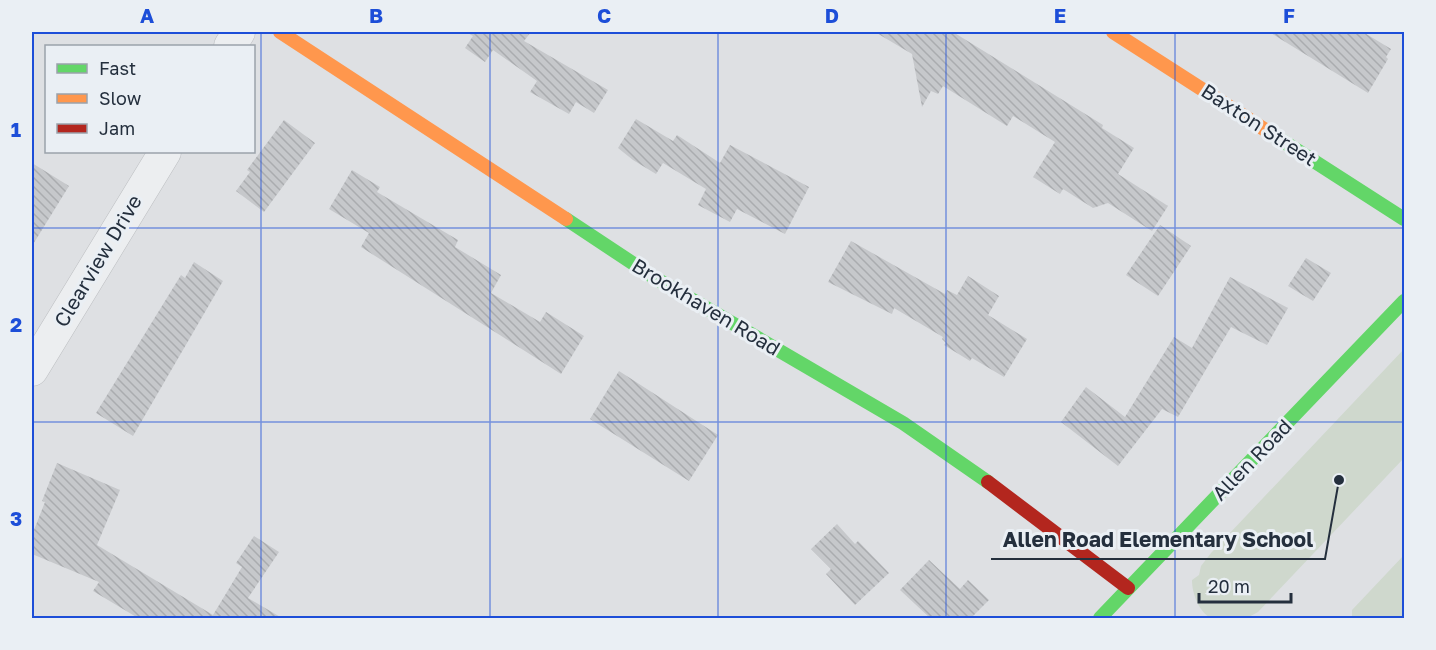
<svg xmlns="http://www.w3.org/2000/svg" width="1436" height="650" font-family="'Golos Text',sans-serif">
	<style>
		.green { fill: #cfd8cd }
		.building { fill: url(#building-back-hatch) }
		.lines { fill: none; stroke-linecap: round; stroke-linejoin: round }
		.street-casing { stroke: #bcbec1; stroke-width: 33 }
		.street { stroke: #eceef0; stroke-width: 32 }
		.fast { stroke: #63d668; stroke-width: 14 }
		.slow { stroke: #ff974d; stroke-width: 14 }
		.jam { stroke: #b3261e; stroke-width: 14 }
		.grid { fill: none; stroke: #1d4ed8; stroke-width: 1.5; stroke-opacity: 0.55 }
		.labels { text-anchor: middle; stroke-width: 6; stroke-linejoin: round; paint-order: stroke }
		.street-label { font-size: 20px; fill: #242f3d; stroke: #eaeff4 }
		.leader { fill: none; stroke: #242f3d; stroke-width: 2 }
		.callout-dot { fill: #242f3d; stroke: #eaeff4; stroke-width: 2 }
		.callout-label { font-size: 21px; text-anchor: middle; font-weight: bold; fill: #242f3d; stroke: #eaeff4; stroke-width: 6; stroke-linejoin: round; paint-order: stroke }
		.neatline { fill: none; stroke: #1d4ed8; stroke-width: 2 }
		.grid-label { font-size: 20px; text-anchor: middle; font-weight: bold; fill: #1d4ed8 }
	</style>
	<defs>
		<pattern id="building-back-hatch" width="6" height="6" patternUnits="userSpaceOnUse" patternTransform="scale(1.5)"><rect width="6" height="6" fill="#c6c8cb"/><path d="M-1 5l2 2M0 0l6 6M5-1l2 2" fill="none" stroke="#aaacaf"/></pattern>
	</defs>
	<rect width="100%" height="100%" fill="#dee0e3"/>
	<!-- green -->
	<path class="green" d="M 1404,349 L 1404,458 L 1258,612 L 1247,618 L 1211,618 C 1199,612 1192,594 1192,580 L 1199,575 L 1201,566 L 1211,553 Z
		M 1404,555 L 1404,618 L 1352,618 L 1352,610 Z"/>
	<!-- building -->
	<path class="building" d="M 466,32 L 531,32 L 524,41 L 608,90 L 594,113 L 576,102 L 569,114 L 530,92 L 537,81 L 493,50 L 485,62 L 465,48 L 473,36 Z
		M 875,32 L 953,32 L 1103,125 L 1102,128 L 1134,148 L 1118,174 L 1168,206 L 1152,231 L 1108,203 L 1093,208 L 1063,189 L 1060,194 L 1033,177 L 1055,142 L 1013,116 L 1007,126 L 943,86 L 938,94 L 931,91 L 922,107 L 912,54 Z
		M 1269,32 L 1363,32 L 1391,49 L 1386,57 L 1388,59 L 1368,93 Z
		M 636,119 L 673,141 L 677,135 L 720,163 L 730,145 L 809,187 L 785,234 L 737,209 L 730,222 L 698,205 L 706,189 L 663,163 L 656,174 L 633,160 L 618,148 Z
		M 284,120 L 315,143 L 264,212 L 236,191 L 250,172 L 247,170 Z
		M 32,163 L 69,186 L 32,246 Z
		M 352,170 L 380,187 L 377,192 L 458,240 L 455,247 L 501,275 L 491,293 L 540,322 L 546,312 L 584,336 L 561,374 L 361,247 L 369,233 L 329,209 Z
		M 1160,225 L 1191,246 L 1158,296 L 1126,275 Z
		M 851,241 L 945,294 L 947,290 L 957,295 L 968,276 L 999,296 L 988,315 L 1027,339 L 1004,377 L 972,358 L 970,361 L 944,345 L 946,343 L 942,339 L 943,337 L 894,308 L 892,314 L 828,282 Z
		M 1306,258 L 1331,273 L 1313,301 L 1288,286 Z
		M 194,262 L 223,281 L 133,436 L 96,413 L 181,275 L 185,278 Z
		M 1230,277 L 1288,308 L 1267,345 L 1231,327 L 1178,417 L 1162,409 L 1118,466 L 1061,422 L 1086,387 L 1125,417 L 1174,337 L 1192,348 Z
		M 619,371 L 718,435 L 689,481 L 590,419 Z
		M 57,463 L 120,490 L 97,545 L 213,615 L 242,567 L 236,563 L 254,536 L 279,552 L 248,598 L 282,618 L 138,618 L 93,591 L 99,582 L 32,554 L 32,535 L 45,502 L 42,501 Z
		M 837,524 L 855,544 L 858,541 L 889,573 L 855,605 L 826,574 L 831,569 L 811,549 Z
		M 929,560 L 960,589 L 968,580 L 989,600 L 971,618 L 930,618 L 900,590 Z"/>
	<g class="lines">
		<!-- street casing -->
		<g class="street-casing">
			<path id="street" d="M 230,46 L 239,32
				M 32,370 L 165,152"/>
		</g>
		<!-- street -->
		<use href="#street" class="street"/>
		<!-- fast -->
		<path class="fast" d="M 1267,131 L 1404,219
			M 566,219 L 655,278 L 903,423 L 988,482
			M 1100,618 L 1404,301"/>
		<!-- slow -->
		<path class="slow" d="M 280,32 L 566,219
			M 1113,32 L 1267,131"/>
		<!-- jam -->
		<path class="jam" d="M 988,482 L 1128,588"/>
	</g>
	<!-- grid -->
	<path class="grid" d="M 261,32 L 261,618M 490,32 L 490,618M 718,32 L 718,618M 946,32 L 946,618M 1175,32 L 1175,618M 32,228 L 1404,228M 32,422 L 1404,422"/>
	<g class="labels">
		<!-- street labels -->
		<g class="street-label">
			<text transform="translate(1259 125) rotate(33)" y="7">Baxton Street</text>
			<text transform="translate(98 261) rotate(-59)" y="7">Clearview Drive</text>
			<text transform="translate(706 307) rotate(31)" y="7">Brookhaven Road</text>
			<text transform="translate(1252 460) rotate(-46)" y="7">Allen Road</text>
		</g>
	</g>
	<!-- callouts -->
	<path class="leader" d="M1339 480L1325 559H991"/>
	<circle class="callout-dot" cx="1339" cy="480" r="6"/>
	<g class="callout-label">
		<text x="1158" y="547">Allen Road Elementary School</text>
	</g>
	<!-- border -->
	<rect width="1436" height="650" fill="none" stroke="#eaeff4" stroke-width="66"/>
	<!-- legend -->
	<rect x="45" y="45" width="210" height="108" fill="#eaeff4" stroke="#9ba2ab" stroke-width="1.5"/>
	<rect x="57" y="64" width="30" height="9" fill="#63d668" stroke="#9ba2ab" stroke-width="1.5"/>
	<text x="99" y="75" font-size="18" fill="#242f3d">Fast</text>
	<rect x="57" y="94" width="30" height="9" fill="#ff974d" stroke="#9ba2ab" stroke-width="1.5"/>
	<text x="99" y="105" font-size="18" fill="#242f3d">Slow</text>
	<rect x="57" y="124" width="30" height="9" fill="#b3261e" stroke="#9ba2ab" stroke-width="1.5"/>
	<text x="99" y="135" font-size="18" fill="#242f3d">Jam</text>
	<!-- scale -->
	<path d="M1199 593v9h92v-9" fill="none" stroke="#242f3d" stroke-width="3"/>
	<text x="1208" y="593" font-size="18" fill="#242f3d" stroke="#eaeff4" stroke-width="4.5" paint-order="stroke">20 m</text>
	<rect x="33" y="33" width="1370" height="584" class="neatline"/>
	<g class="grid-label">
		<text x="147" y="23">A</text>
		<text x="376" y="23">B</text>
		<text x="604" y="23">C</text>
		<text x="832" y="23">D</text>
		<text x="1060" y="23">E</text>
		<text x="1289" y="23">F</text>
		<text x="16" y="137">1</text>
		<text x="16" y="332">2</text>
		<text x="16" y="526">3</text>
	</g>
</svg>
